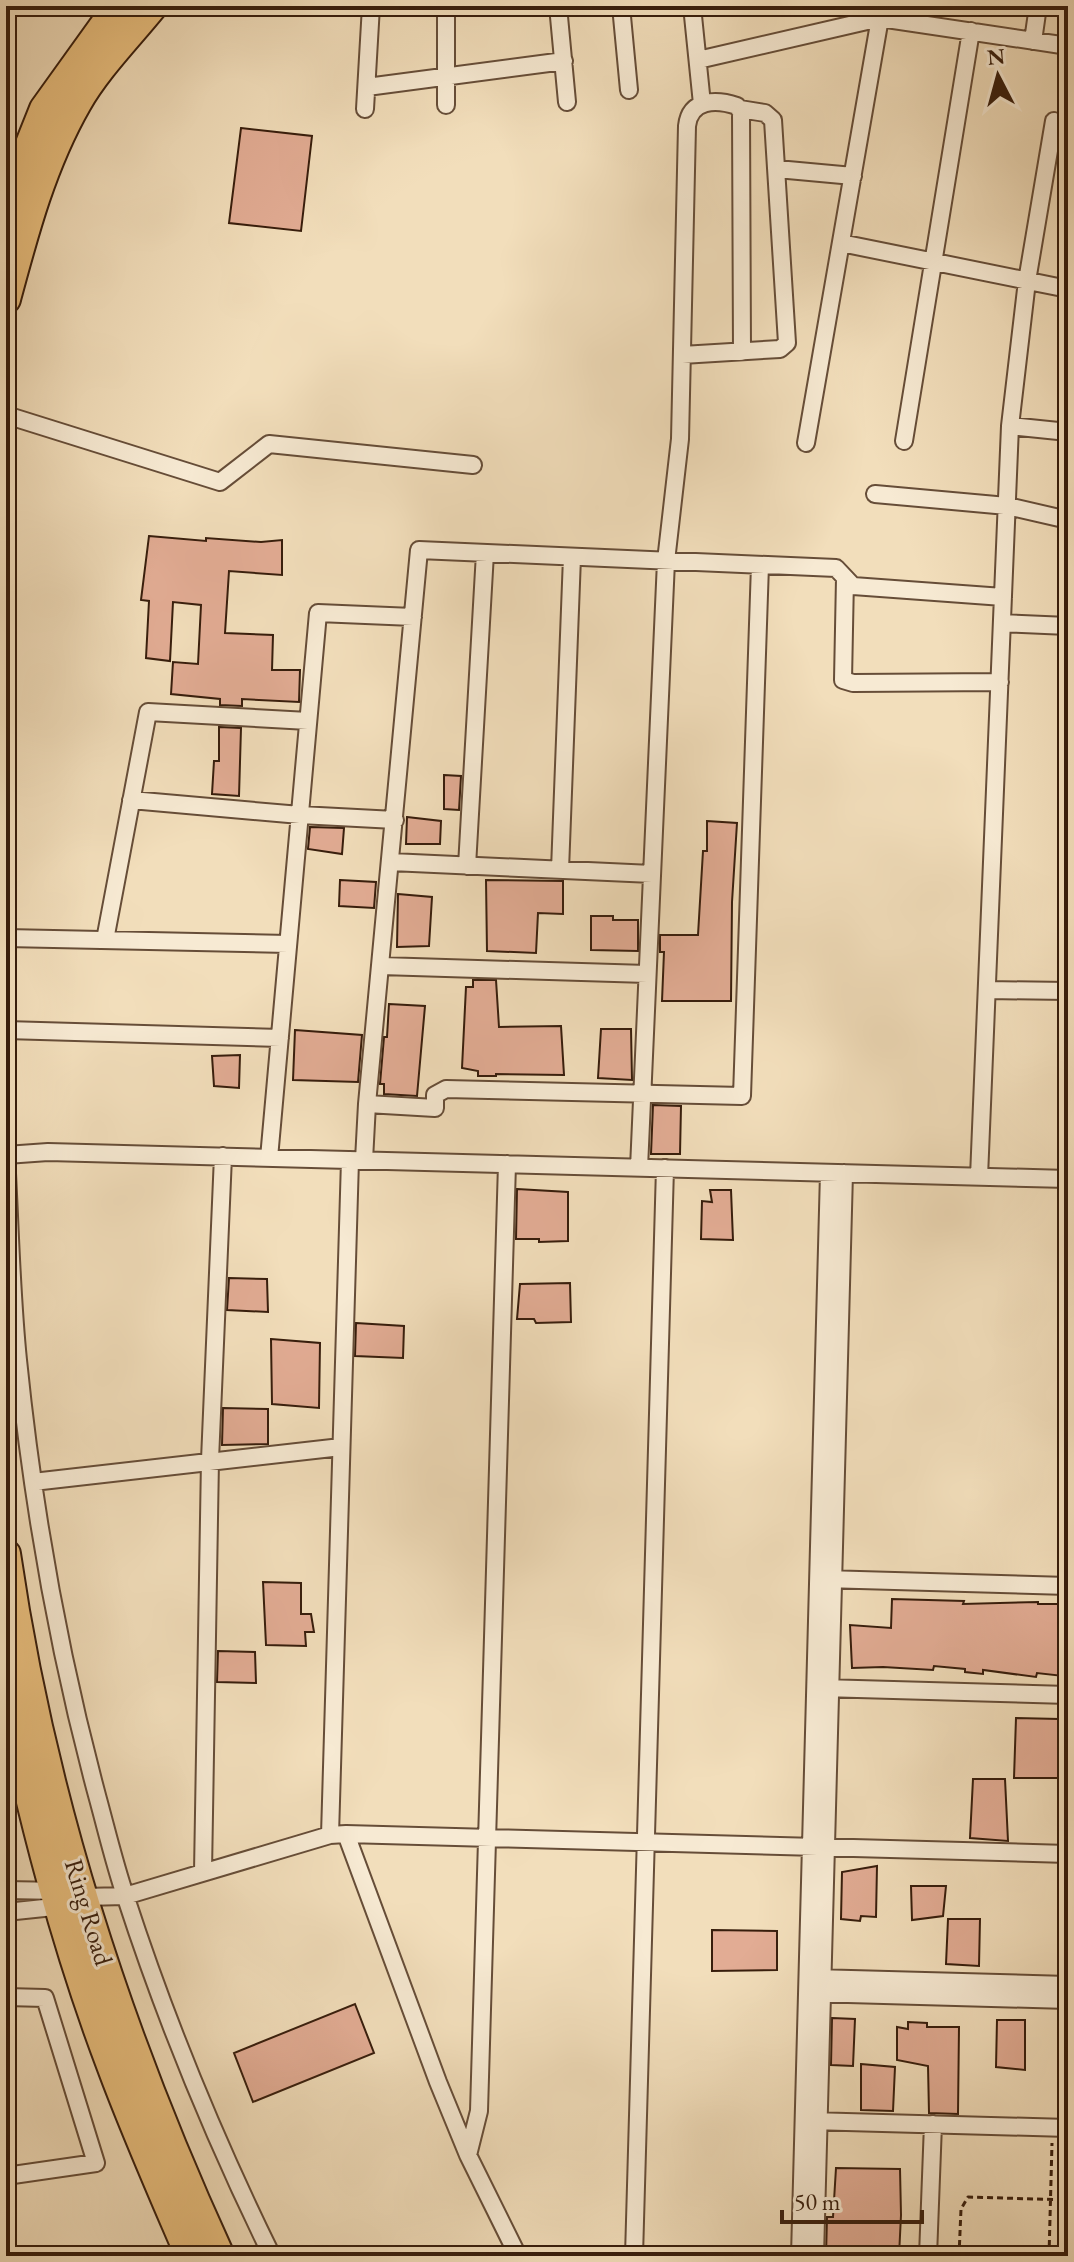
<svg xmlns="http://www.w3.org/2000/svg" width="1074" height="2262" font-family="'EB Garamond',serif">
	<style>
		.building { fill: #e2ac94; stroke: #371d0c; stroke-width: 2 }
		.lines { fill: none; stroke-linecap: round; stroke-linejoin: round }
		.minor-casing { stroke: #664d38; stroke-width: 20 }
		.trunk-casing { stroke: #371d0c; stroke-width: 32 }
		.path { stroke: #371d0c; stroke-width: 3; stroke-dasharray: 6 4; stroke-linecap: butt }
		.minor { stroke: #f7ead3; stroke-width: 16 }
		.trunk { stroke: #e9bf7e; stroke-width: 28 }
		.labels { text-anchor: middle; stroke-width: 6; stroke-linejoin: round; paint-order: stroke }
		.street-label { font-size: 26px; fill: #371d0c; stroke: #f7ead3 }
	</style>
	<rect width="100%" height="100%" fill="#f2debb"/>
	<filter id="stains"><feTurbulence type="fractalNoise" baseFrequency=".0025" numOctaves="4"/><feColorMatrix values="0 0 0 0 .2 0 0 0 0 .09 0 0 0 0 .02 0 0 0 .5 -.17"/></filter>
	<radialGradient id="worn" r=".72"><stop offset=".6" stop-color="#630" stop-opacity="0"/><stop offset="1" stop-color="#630" stop-opacity=".3"/></radialGradient>
	<!-- building -->
	<path class="building" d="M 241,128 L 312,136 L 301,231 L 229,223 Z
		M 149,536 L 206,541 L 206,538 L 261,542 L 282,540 L 282,575 L 229,571 L 225,633 L 273,635 L 272,670 L 300,670 L 299,702 L 242,699 L 242,706 L 220,705 L 220,699 L 171,694 L 173,662 L 198,664 L 201,605 L 173,602 L 170,661 L 146,658 L 149,601 L 141,600 Z
		M 219,727 L 241,728 L 239,796 L 212,794 L 214,761 L 219,761 Z
		M 444,775 L 461,776 L 459,810 L 444,809 Z
		M 407,817 L 441,821 L 440,844 L 406,844 Z
		M 707,821 L 737,823 L 732,902 L 731,1001 L 662,1001 L 664,952 L 660,952 L 660,935 L 698,935 L 703,851 L 707,851 Z
		M 310,827 L 344,828 L 342,854 L 308,849 Z
		M 340,880 L 376,882 L 374,908 L 339,906 Z
		M 486,880 L 563,881 L 563,914 L 538,913 L 536,953 L 487,951 Z
		M 398,894 L 432,897 L 429,946 L 397,947 Z
		M 591,916 L 613,916 L 613,920 L 638,920 L 638,951 L 591,950 Z
		M 473,980 L 496,980 L 499,1027 L 561,1026 L 564,1075 L 496,1074 L 496,1076 L 478,1076 L 478,1071 L 462,1068 L 466,987 L 473,987 Z
		M 389,1004 L 425,1006 L 417,1096 L 384,1094 L 384,1084 L 380,1084 L 384,1037 L 387,1037 Z
		M 601,1029 L 631,1029 L 632,1080 L 598,1078 Z
		M 295,1030 L 362,1035 L 358,1082 L 293,1080 Z
		M 240,1055 L 239,1088 L 214,1086 L 212,1056 Z
		M 653,1105 L 681,1106 L 680,1154 L 651,1154 Z
		M 517,1189 L 568,1192 L 568,1241 L 539,1242 L 539,1239 L 516,1239 Z
		M 710,1190 L 731,1190 L 733,1240 L 701,1239 L 702,1201 L 712,1202 Z
		M 229,1278 L 267,1279 L 268,1312 L 227,1310 Z
		M 570,1283 L 571,1322 L 536,1323 L 534,1319 L 517,1319 L 520,1284 Z
		M 356,1323 L 404,1326 L 403,1358 L 355,1356 Z
		M 271,1339 L 320,1343 L 319,1408 L 272,1404 Z
		M 223,1408 L 268,1409 L 268,1444 L 222,1445 Z
		M 263,1582 L 301,1583 L 301,1614 L 311,1614 L 314,1632 L 305,1632 L 306,1646 L 266,1645 Z
		M 892,1599 L 964,1601 L 963,1604 L 1038,1602 L 1038,1604 L 1064,1604 L 1062,1642 L 1068,1642 L 1068,1673 L 1063,1673 L 1063,1676 L 1037,1673 L 1036,1677 L 983,1670 L 983,1674 L 965,1672 L 965,1669 L 934,1666 L 933,1670 L 883,1667 L 852,1668 L 850,1625 L 891,1628 Z
		M 218,1651 L 255,1652 L 256,1683 L 217,1682 Z
		M 1016,1718 L 1059,1719 L 1062,1778 L 1014,1778 Z
		M 973,1779 L 1005,1779 L 1008,1841 L 970,1838 Z
		M 877,1866 L 876,1917 L 861,1916 L 860,1921 L 841,1919 L 842,1872 Z
		M 911,1886 L 946,1886 L 943,1916 L 912,1920 Z
		M 948,1919 L 980,1919 L 979,1966 L 946,1964 Z
		M 712,1930 L 777,1931 L 777,1970 L 712,1971 Z
		M 355,2004 L 374,2053 L 253,2102 L 234,2053 Z
		M 832,2018 L 855,2019 L 853,2066 L 831,2065 Z
		M 997,2020 L 1025,2020 L 1025,2070 L 996,2067 Z
		M 908,2022 L 927,2023 L 927,2027 L 959,2027 L 958,2114 L 929,2113 L 928,2066 L 897,2060 L 897,2027 L 908,2029 Z
		M 861,2064 L 895,2067 L 893,2111 L 861,2110 Z
		M 836,2168 L 900,2169 L 901,2215 L 899,2256 L 826,2256 L 827,2217 L 833,2217 Z"/>
	<g class="lines">
		<!-- minor casing -->
		<g class="minor-casing">
			<path id="minor" d="M 409,6 L 468,6
				M 446,6 L 446,105
				M 558,6 L 567,102
				M 621,6 L 629,90
				M 692,6 L 702,104
				M 1033,41 L 1038,6
				M 698,60 L 880,18 L 1068,46
				M 367,87 L 564,61
				M 365,109 L 371,6
				M 777,169 L 853,176
				M 841,243 L 1068,289
				M 682,355 L 780,349 L 787,343 L 773,120 L 765,113 L 740,109
				M 6,415 L 220,482 L 269,444 L 473,465
				M 1010,426 L 1027,281 L 1054,121
				M 904,441 L 971,31
				M 806,443 L 880,18 L 877,6
				M 875,494 L 1007,506 L 1068,520
				M 845,578 L 843,680 L 853,683 L 1000,682
				M 1002,623 L 1068,626
				M 131,800 L 300,815 L 395,820
				M 391,862 L 652,874
				M 467,866 L 485,553
				M 560,870 L 572,557
				M 6,938 L 288,944
				M 105,940 L 148,712 L 308,721
				M 381,966 L 647,974
				M 987,990 L 1068,991
				M 6,1030 L 280,1038
				M 367,1104 L 435,1108 L 435,1095 L 446,1089 L 742,1096 L 760,565
				M 6,1155 C 10,1223 11,1292 18,1360 C 33,1508 59,1655 98,1799 C 107,1832 115,1866 126,1898 C 166,2021 215,2140 272,2256
				M 6,1155 L 48,1152 L 1068,1179
				M 269,1158 L 318,613 L 413,617
				M 364,1160 L 367,1104 L 419,550 L 836,568 L 853,586 L 1003,597
				M 639,1168 L 666,561 L 680,439 L 687,126 C 690,99 716,99 737,106 L 741,112 L 742,352
				M 979,1177 L 1010,426 L 1068,432
				M 33,1482 L 341,1447
				M 824,1579 L 1068,1586
				M 822,1688 L 1068,1695
				M 346,1834 L 438,2082 L 468,2155 L 518,2256
				M 330,1835 L 350,1160
				M 203,1872 L 210,1460 L 223,1156
				M 6,1890 L 60,1891
				M 84,1897 L 125,1896 L 330,1835 L 346,1834 L 1068,1854
				M 6,1912 L 63,1906
				M 814,1978 L 1068,1985
				M 812,1993 L 1068,2000
				M 6,1997 L 45,1998 L 96,2163 L 6,2176
				M 810,2121 L 1068,2128
				M 468,2155 L 479,2111 L 507,1164
				M 634,2256 L 665,1168
				M 800,2256 L 829,1173
				M 815,2256 L 844,1173
				M 928,2256 L 933,2124"/>
		</g>
		<!-- trunk casing -->
		<g class="trunk-casing">
			<path id="trunk" d="M 6,204 L 44,109 L 118,6
				M 6,299 C 24,232 42,164 77,103 C 97,68 128,37 153,6
				M 6,1554 C 41,1796 118,2034 220,2256
				M 6,1692 C 33,1818 65,1944 111,2065 C 135,2130 163,2193 190,2256"/>
		</g>
		<!-- path -->
		<path class="path" d="M 959,2256 L 961,2209 L 968,2197 L 1068,2200
			M 1049,2256 L 1052,2143"/>
		<!-- minor -->
		<use href="#minor" class="minor"/>
		<!-- trunk -->
		<use href="#trunk" class="trunk"/>
	</g>
	<g class="labels">
		<!-- street labels -->
		<g class="street-label">
			<text transform="translate(89 1912) rotate(73)" y="9">Ring Road</text>
		</g>
	</g>
	<!-- margin -->
	<rect width="1074" height="2262" fill="none" stroke="#f2debb" stroke-width="32"/>
	<rect x="8" y="8" width="1058" height="2246" fill="none" stroke="#371d0c" stroke-width="4"/>
	<rect x="16" y="16" width="1042" height="2230" fill="none" stroke="#371d0c" stroke-width="2"/>
	<!-- north arrow -->
	<g transform="translate(998 76) rotate(354)" stroke="#f7ead3" stroke-width="6" paint-order="stroke">
	<path d="M0-6L14 30L0 20L-14 30Z" fill="#371d0c"/>
	<text y="-12" font-size="22" font-weight="bold" text-anchor="middle" fill="#371d0c">N</text>
	</g>
	<!-- scale -->
	<path d="M782 2210v12h140v-12" fill="none" stroke="#371d0c" stroke-width="4"/>
	<text x="794" y="2210" font-size="24" fill="#371d0c" stroke="#f7ead3" stroke-width="6" paint-order="stroke">50 m</text>
	<rect width="100%" height="100%" filter="url(#stains)"/>
	<rect width="100%" height="100%" fill="url(#worn)"/>
</svg>
